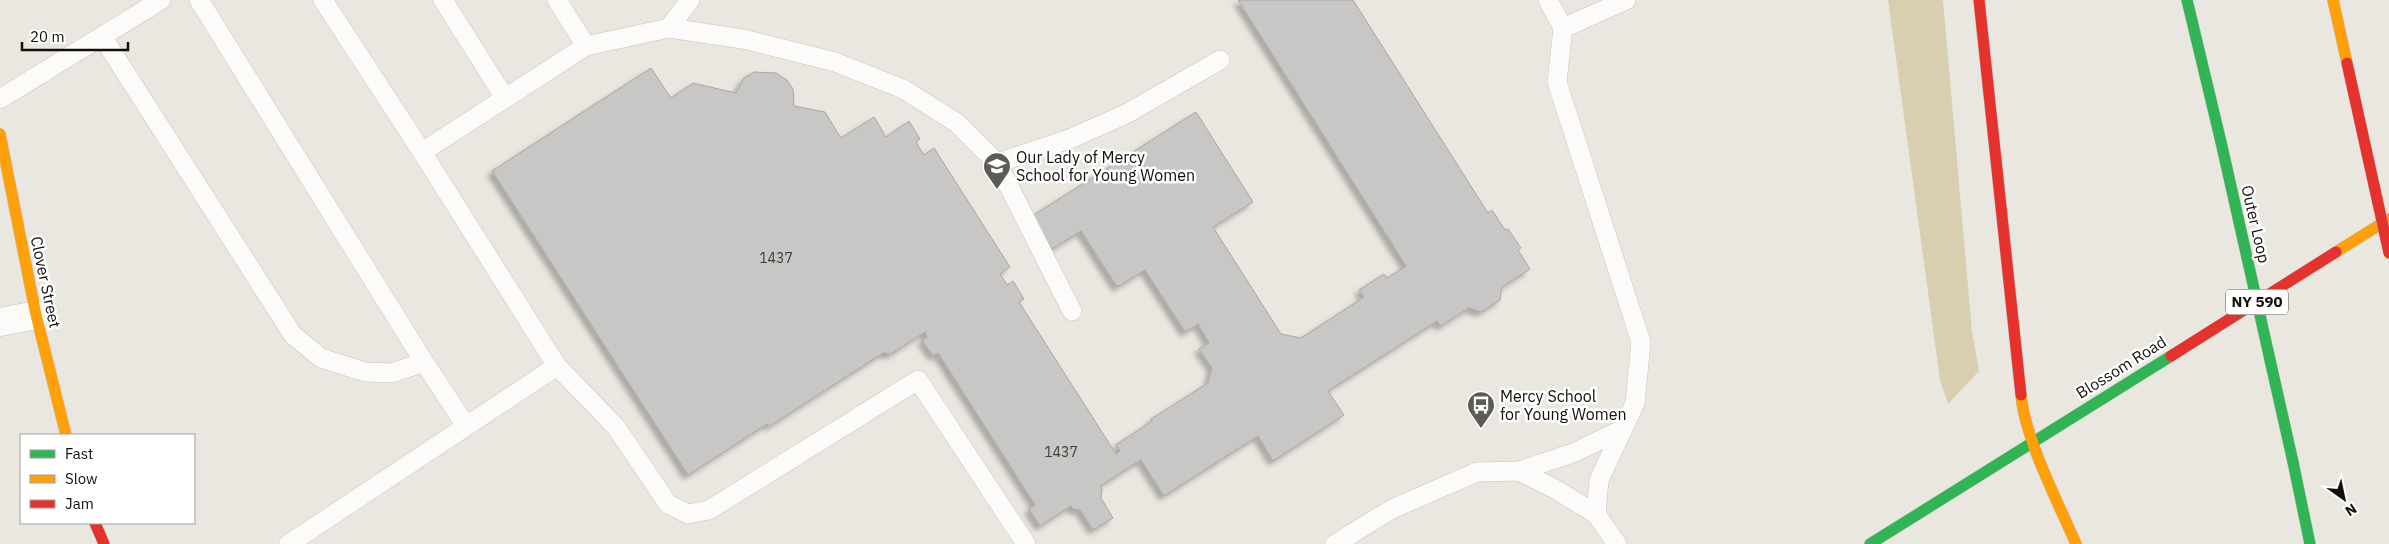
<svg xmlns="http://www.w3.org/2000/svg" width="2389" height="544" font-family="'IBM Plex Sans',sans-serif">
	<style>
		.green { fill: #d8cfb0 }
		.building { fill: #c9c7c5; stroke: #a9a6a5; filter: url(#shadow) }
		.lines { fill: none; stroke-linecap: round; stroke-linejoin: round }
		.lane-casing { stroke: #c6c5bf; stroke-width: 20 }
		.street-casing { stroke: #c6c5bf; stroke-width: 29 }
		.fast-casing { stroke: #c6c5bf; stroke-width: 12 }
		.slow-casing { stroke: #c6c5bf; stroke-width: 12 }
		.jam-casing { stroke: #c6c5bf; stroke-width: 12 }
		.lane { stroke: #fcfbfa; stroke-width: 19 }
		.street { stroke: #fcfbfa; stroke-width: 28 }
		.fast { stroke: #30b455; stroke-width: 11 }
		.slow { stroke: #ff9f0a; stroke-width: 11 }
		.jam { stroke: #e5322d; stroke-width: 11 }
		.fast-bridge-casing { stroke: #c6c5bf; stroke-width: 12; stroke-linecap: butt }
		.jam-bridge-casing { stroke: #c6c5bf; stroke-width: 12; stroke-linecap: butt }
		.fast-bridge { stroke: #30b455; stroke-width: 11 }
		.jam-bridge { stroke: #e5322d; stroke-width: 11 }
		.labels { text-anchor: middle; stroke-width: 5; stroke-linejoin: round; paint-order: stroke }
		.number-label { font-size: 14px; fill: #3f3d3a }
		.shield { fill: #fff; stroke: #585754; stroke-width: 1 }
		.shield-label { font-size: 15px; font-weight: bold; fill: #110f0b }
		.poi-label { font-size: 16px; fill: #110f0b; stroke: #fff; text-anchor: start }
		.street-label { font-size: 16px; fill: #110f0b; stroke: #fff }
	</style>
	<defs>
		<filter id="shadow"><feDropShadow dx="-4.5" dy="4.5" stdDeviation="2.5" flood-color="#0004"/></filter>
	</defs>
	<rect width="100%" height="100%" fill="#e9e7df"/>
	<!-- green -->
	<path class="green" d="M 1888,0 L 1943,0 L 1972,332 L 1979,371 L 1948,404 L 1940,380 Z"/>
	<!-- building -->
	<path class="building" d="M 1238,0 L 1353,0 L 1488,213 L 1492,210 L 1505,230 L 1508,229 L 1521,248 L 1518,250 L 1530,269 L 1502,287 L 1500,300 L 1481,312 L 1469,308 L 1441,326 L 1437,321 L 1328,391 L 1344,415 L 1273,461 L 1258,436 L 1164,496 L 1141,460 L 1100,486 L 1102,490 L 1101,498 L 1113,518 L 1093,530 L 1080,510 L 1073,509 L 1071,506 L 1040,526 L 1029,509 L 1035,505 L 938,353 L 933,356 L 922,340 L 927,337 L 925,332 L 891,354 L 883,353 L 770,426 L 767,424 L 688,475 L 492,171 L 651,68 L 671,98 L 693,83 L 736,93 L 744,78 L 754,72 L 776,73 L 787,80 L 793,89 L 794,106 L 825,112 L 841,138 L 874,117 L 886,137 L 909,121 L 920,139 L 916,142 L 924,155 L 934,148 L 1010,267 L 1000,274 L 1007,285 L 1013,281 L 1024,299 L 1019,302 L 1116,454 L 1120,451 L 1116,445 L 1152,421 L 1151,419 L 1208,383 L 1212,368 L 1199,349 L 1209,343 L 1198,324 L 1185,332 L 1145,270 L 1117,287 L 1081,231 L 1052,249 L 1032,216 L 1196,112 L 1253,202 L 1213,227 L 1281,334 L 1301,338 L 1364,297 L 1359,290 L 1384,274 L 1387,278 L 1406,266 Z"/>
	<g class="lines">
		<!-- lane casing -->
		<g class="lane-casing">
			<path id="lane" d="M 199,0 L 424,362 L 466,426
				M 323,0 L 422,152 L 557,366 L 616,427 L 668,504 L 688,514 L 709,510 L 918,380 L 1026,544
				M 443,0 L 505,98
				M 1548,0 L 1563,28 L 1557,82 L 1641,342 L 1635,403 L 1599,480 L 1596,514
				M 669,28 L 690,0
				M 1563,28 L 1626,0
				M 102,36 L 293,335 L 321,358 L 365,372 L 392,373 L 424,362
				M 586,46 L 669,28 L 743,39 L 835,62 L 903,89 L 957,123 L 997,163 L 1072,311
				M 0,99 L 161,0
				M 422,152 L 586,46 L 557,0
				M 997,163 L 1072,138 L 1126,114 L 1220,60
				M 1519,471 L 1573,453 L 1621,430
				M 289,544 L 557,366
				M 1335,544 L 1392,509 L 1477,472 L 1519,471 L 1555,489 L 1596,514 L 1617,544"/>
		</g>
		<!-- street casing -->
		<g class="street-casing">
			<path id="street" d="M 0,322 L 36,315"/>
		</g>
		<!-- fast casing -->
		<g class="fast-casing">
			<path id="fast" d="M 2187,0 L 2221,142
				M 2293,462 L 2310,544
				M 1870,544 L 2171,356"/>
		</g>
		<!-- slow casing -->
		<g class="slow-casing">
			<path id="slow" d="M 2333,0 L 2347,63
				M 0,134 L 36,315 L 66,435
				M 2336,252 L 2389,219
				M 2021,395 C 2025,439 2058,502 2076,544"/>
		</g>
		<!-- jam casing -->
		<g class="jam-casing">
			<path id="jam" d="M 1979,0 L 2021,395
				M 2171,356 L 2336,252
				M 95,523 L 104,544"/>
		</g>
		<!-- lane -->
		<use href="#lane" class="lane"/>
		<!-- street -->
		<use href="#street" class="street"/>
		<!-- fast -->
		<use href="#fast" class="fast"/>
		<!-- slow -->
		<use href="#slow" class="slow"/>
		<!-- jam -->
		<use href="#jam" class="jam"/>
		<!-- fast-bridge casing -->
		<g class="fast-bridge-casing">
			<path id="fast-bridge" d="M 2221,142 L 2293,462"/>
		</g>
		<!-- jam-bridge casing -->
		<g class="jam-bridge-casing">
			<path id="jam-bridge" d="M 2347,63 L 2389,253"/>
		</g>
		<!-- fast-bridge -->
		<use href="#fast-bridge" class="fast-bridge"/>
		<!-- jam-bridge -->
		<use href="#jam-bridge" class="jam-bridge"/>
	</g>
	<!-- icons -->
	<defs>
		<g id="school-pin" transform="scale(1.4375)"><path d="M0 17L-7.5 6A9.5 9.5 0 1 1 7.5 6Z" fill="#5d5b55" stroke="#fff"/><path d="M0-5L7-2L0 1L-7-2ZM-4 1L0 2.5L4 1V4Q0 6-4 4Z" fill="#fff"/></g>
		<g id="bus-pin" transform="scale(1.4375)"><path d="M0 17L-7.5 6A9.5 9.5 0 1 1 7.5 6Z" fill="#5d5b55" stroke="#fff"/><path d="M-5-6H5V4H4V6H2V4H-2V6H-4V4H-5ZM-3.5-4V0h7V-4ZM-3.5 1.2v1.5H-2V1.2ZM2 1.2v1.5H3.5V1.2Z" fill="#fff"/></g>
	</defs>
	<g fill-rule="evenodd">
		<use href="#school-pin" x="997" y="166"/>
		<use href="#bus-pin" x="1481" y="405"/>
	</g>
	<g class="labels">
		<!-- number labels -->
		<g class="number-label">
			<text x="776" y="263">1437</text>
			<text x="1061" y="457">1437</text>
		</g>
		<!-- shield labels -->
		<rect class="shield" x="2226" y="289.5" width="62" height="25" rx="4"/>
		<g class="shield-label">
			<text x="2257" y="307">NY 590</text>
		</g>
		<!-- poi labels -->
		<g class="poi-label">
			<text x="1016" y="163">Our Lady of Mercy<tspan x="1016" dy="18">School for Young Women</tspan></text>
			<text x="1500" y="402">Mercy School<tspan x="1500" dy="18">for Young Women</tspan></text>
		</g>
		<!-- street labels -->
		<g class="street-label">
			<text transform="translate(2256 224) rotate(77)" y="6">Outer Loop</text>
			<text transform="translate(46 282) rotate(78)" y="6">Clover Street</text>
			<text transform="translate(2121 367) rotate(-32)" y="6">Blossom Road</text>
		</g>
	</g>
	<!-- legend -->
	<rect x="20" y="434" width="175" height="90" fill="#ffffff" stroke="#a09f9d"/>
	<rect x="30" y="450" width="25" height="8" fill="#30b455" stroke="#a09f9d"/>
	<text x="65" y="459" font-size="15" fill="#110f0b">Fast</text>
	<rect x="30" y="475" width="25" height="8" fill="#ff9f0a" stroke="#a09f9d"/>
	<text x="65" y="484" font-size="15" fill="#110f0b">Slow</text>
	<rect x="30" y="500" width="25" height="8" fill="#e5322d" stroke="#a09f9d"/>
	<text x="65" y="509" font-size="15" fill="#110f0b">Jam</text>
	<!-- north arrow -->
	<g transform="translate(2344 499) rotate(147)" stroke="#ffffff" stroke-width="4" paint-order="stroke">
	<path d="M0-4L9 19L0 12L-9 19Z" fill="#110f0b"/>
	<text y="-8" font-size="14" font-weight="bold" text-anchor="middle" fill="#110f0b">N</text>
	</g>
	<!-- scale -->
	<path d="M22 42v8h106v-8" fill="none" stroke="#110f0b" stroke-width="2.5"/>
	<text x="30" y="42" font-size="15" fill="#110f0b" stroke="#ffffff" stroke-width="4" paint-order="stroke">20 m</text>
</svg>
